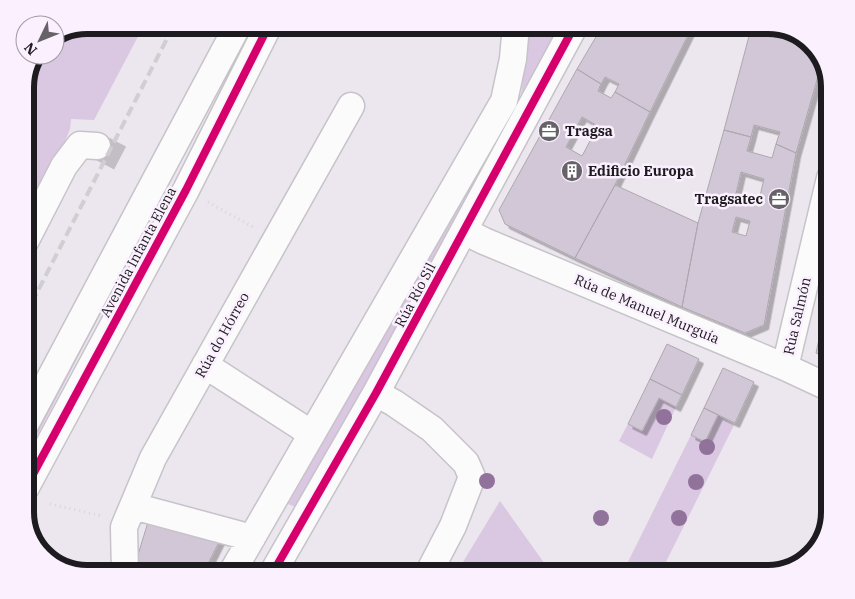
<svg xmlns="http://www.w3.org/2000/svg" width="855" height="599" font-family="'IBM Plex Serif',serif">
	<style>
		.green { fill: #dac7e1 }
		.building { fill: #d2c7d6; stroke: #ada8ae; fill-rule: evenodd; filter: url(#shadow) }
		.lines { fill: none; stroke-linecap: round; stroke-linejoin: round }
		.minor-tunnel { stroke: #c3bdc5; stroke-width: 26; stroke-dasharray: 26 13; stroke-linecap: butt }
		.minor-casing { stroke: #c7c3c9; stroke-width: 29 }
		.path { stroke: #d7d5d8; stroke-width: 3; stroke-dasharray: 1 4; stroke-linecap: butt }
		.minor { stroke: #fcfbfc; stroke-width: 26 }
		.rail { stroke: #d0ced0; stroke-width: 4; stroke-dasharray: 10 5; stroke-linecap: butt }
		.cycleway-casing { stroke: #faf0fe; stroke-width: 11 }
		.cycleway { stroke: #d6006c; stroke-width: 8 }
		.tree { fill: #91729b }
		.labels { text-anchor: middle; stroke-width: 5; stroke-linejoin: round; paint-order: stroke }
		.poi-label { font-size: 14px; font-weight: bold; fill: #1e1b20; stroke: #faf0fe; text-anchor: start }
		.street-label { font-size: 14px; fill: #1e1b20; stroke: #faf0fe }
		.rim { fill: none; stroke: #1e1b20; stroke-width: 6 }
	</style>
	<defs>
		<filter id="shadow"><feDropShadow dx="4.5" dy="4.5" stdDeviation="0" flood-color="#0004"/></filter>
	</defs>
	<rect width="100%" height="100%" fill="#ece6ee"/>
	<!-- green -->
	<path class="green" d="M 87,25 L 144,25 L 94,120 L 71,119 L 70,129 L 32,225 L 25,220 L 25,83 L 38,55 L 55,55 L 55,38 Z
		M 527,25 L 561,25 L 521,95 L 526,53 Z
		M 468,181 L 477,184 L 298,508 L 288,504 Z
		M 159,195 L 162,196 L 25,459 L 25,449 Z
		M 659,398 L 676,407 L 652,459 L 619,441 L 628,424 L 643,431 Z
		M 718,415 L 734,425 L 660,574 L 622,574 L 691,435 L 705,441 Z
		M 500,501 L 552,574 L 477,574 L 463,562 Z"/>
	<!-- building -->
	<path class="building" d="M 603,25 L 648,25 L 653,28 L 654,25 L 693,25 L 650,112 L 615,92 L 619,84 L 605,77 L 601,84 L 577,69 Z
		M 752,25 L 768,25 L 803,36 L 823,59 L 796,153 L 776,144 L 780,132 L 754,125 L 751,137 L 724,130 Z
		M 577,69 L 601,84 L 598,91 L 611,98 L 615,92 L 650,112 L 615,185 L 575,258 L 505,224 L 499,210 ZM 582,117 L 598,126 L 582,156 L 566,147 Z
		M 724,130 L 751,137 L 747,151 L 772,158 L 776,144 L 796,153 L 764,325 L 745,333 L 682,307 L 698,223 ZM 741,172 L 764,179 L 758,204 L 735,198 ZM 736,217 L 750,221 L 746,236 L 732,232 Z
		M 615,185 L 698,223 L 682,307 L 575,258 Z
		M 830,289 L 830,358 L 816,353 Z
		M 667,344 L 699,359 L 682,395 L 650,379 Z
		M 723,368 L 754,382 L 735,423 L 704,408 Z
		M 650,379 L 682,395 L 676,407 L 659,398 L 642,431 L 628,424 Z
		M 704,408 L 718,415 L 705,442 L 691,435 Z
		M 148,522 L 221,538 L 203,574 L 136,574 L 134,568 Z"/>
	<g class="lines">
		<!-- minor-tunnel -->
		<path class="minor-tunnel" d="M 97,146 L 124,160"/>
		<!-- minor casing -->
		<g class="minor-casing">
			<path id="minor" d="M 464,231 L 484,241 L 785,367 L 830,388
				M 25,242 L 64,166 L 80,145 L 97,146
				M 205,365 L 312,434
				M 785,367 L 830,178
				M 376,393 L 394,403 L 432,429 L 466,463 L 472,477 L 453,526 L 428,574
				M 25,425 L 238,25
				M 25,489 L 186,190 L 269,25
				M 133,506 L 252,538
				M 125,574 L 124,527 L 153,458 L 351,106
				M 231,574 L 504,101 L 513,59 L 516,25
				M 272,574 L 376,393 L 575,25"/>
		</g>
		<!-- path -->
		<path class="path" d="M 208,202 L 253,227
			M 50,504 L 102,516
			M 459,567 L 467,574"/>
		<!-- minor -->
		<use href="#minor" class="minor"/>
		<!-- rail -->
		<path class="rail" d="M 25,316 L 174,25"/>
		<!-- cycleway casing -->
		<g class="cycleway-casing">
			<path id="cycleway" d="M 25,489 L 186,190 L 269,25
				M 272,574 L 376,393 L 575,25"/>
		</g>
		<!-- cycleway -->
		<use href="#cycleway" class="cycleway"/>
	</g>
	<!-- trees -->
	<g class="tree">
		<circle cx="664" cy="417" r="8"/>
		<circle cx="707" cy="447" r="8"/>
		<circle cx="487" cy="481" r="8"/>
		<circle cx="696" cy="482" r="8"/>
		<circle cx="601" cy="518" r="8"/>
		<circle cx="679" cy="518" r="8"/>
	</g>
	<!-- icons -->
	<defs>
		<g id="office-disc" transform="scale(1.125)"><circle r="9.5" fill="#666268" stroke="#faf0fe"/><path d="M-6-3h4V-5.5h4V-3h4V5H-6ZM-1-4.5V-3h2v-1.5ZM-6 0V1H6V0Z" fill="#fff"/></g>
		<g id="building-disc" transform="scale(1.125)"><circle r="9.5" fill="#666268" stroke="#faf0fe"/><path d="M-4-6H4V6H1V3H-1V6H-4ZM-2.5-4.3h1.7v1.8h-1.7ZM.8-4.3h1.7v1.8H.8ZM-2.5-1h1.7V.8h-1.7ZM.8-1h1.7V.8H.8Z" fill="#fff"/></g>
	</defs>
	<g fill-rule="evenodd">
		<use href="#office-disc" x="549" y="131"/>
		<use href="#building-disc" x="572" y="171"/>
		<use href="#office-disc" x="779" y="199"/>
	</g>
	<g class="labels">
		<!-- poi labels -->
		<g class="poi-label">
			<text x="565" y="136">Tragsa</text>
			<text x="588" y="176">Edificio Europa</text>
			<text x="763" y="204" text-anchor="end">Tragsatec</text>
		</g>
		<!-- street labels -->
		<g class="street-label">
			<text transform="translate(138 252) rotate(-62)" y="5">Avenida Infanta Elena</text>
			<text transform="translate(415 295) rotate(-62)" y="5">Rúa Río Sil</text>
			<text transform="translate(647 309) rotate(23)" y="5">Rúa de Manuel Murguía</text>
			<text transform="translate(797 316) rotate(-77)" y="5">Rúa Salmón</text>
			<text transform="translate(222 335) rotate(-61)" y="5">Rúa do Hórreo</text>
		</g>
	</g>
	<!-- crop -->
	<path d="M0 0H855V599H0ZM87 34H768A53 53 0 0 1 821 87V512A53 53 0 0 1 768 565H87A53 53 0 0 1 34 512V87A53 53 0 0 1 87 34Z" fill="#faf0fe" fill-rule="evenodd"/>
	<path class="rim" d="M87 34H768A53 53 0 0 1 821 87V512A53 53 0 0 1 768 565H87A53 53 0 0 1 34 512V87A53 53 0 0 1 87 34Z"/>
	<!-- north arrow -->
	<g transform="translate(40 40) rotate(227)"><circle r="24" fill="#faf0fe" stroke="#a29ba5"/>
	<path d="M0-4L9 19L0 12L-9 19Z" fill="#666268"/>
	<text y="-8" font-size="14" font-weight="bold" text-anchor="middle" fill="#1e1b20">N</text>
	</g>
</svg>
